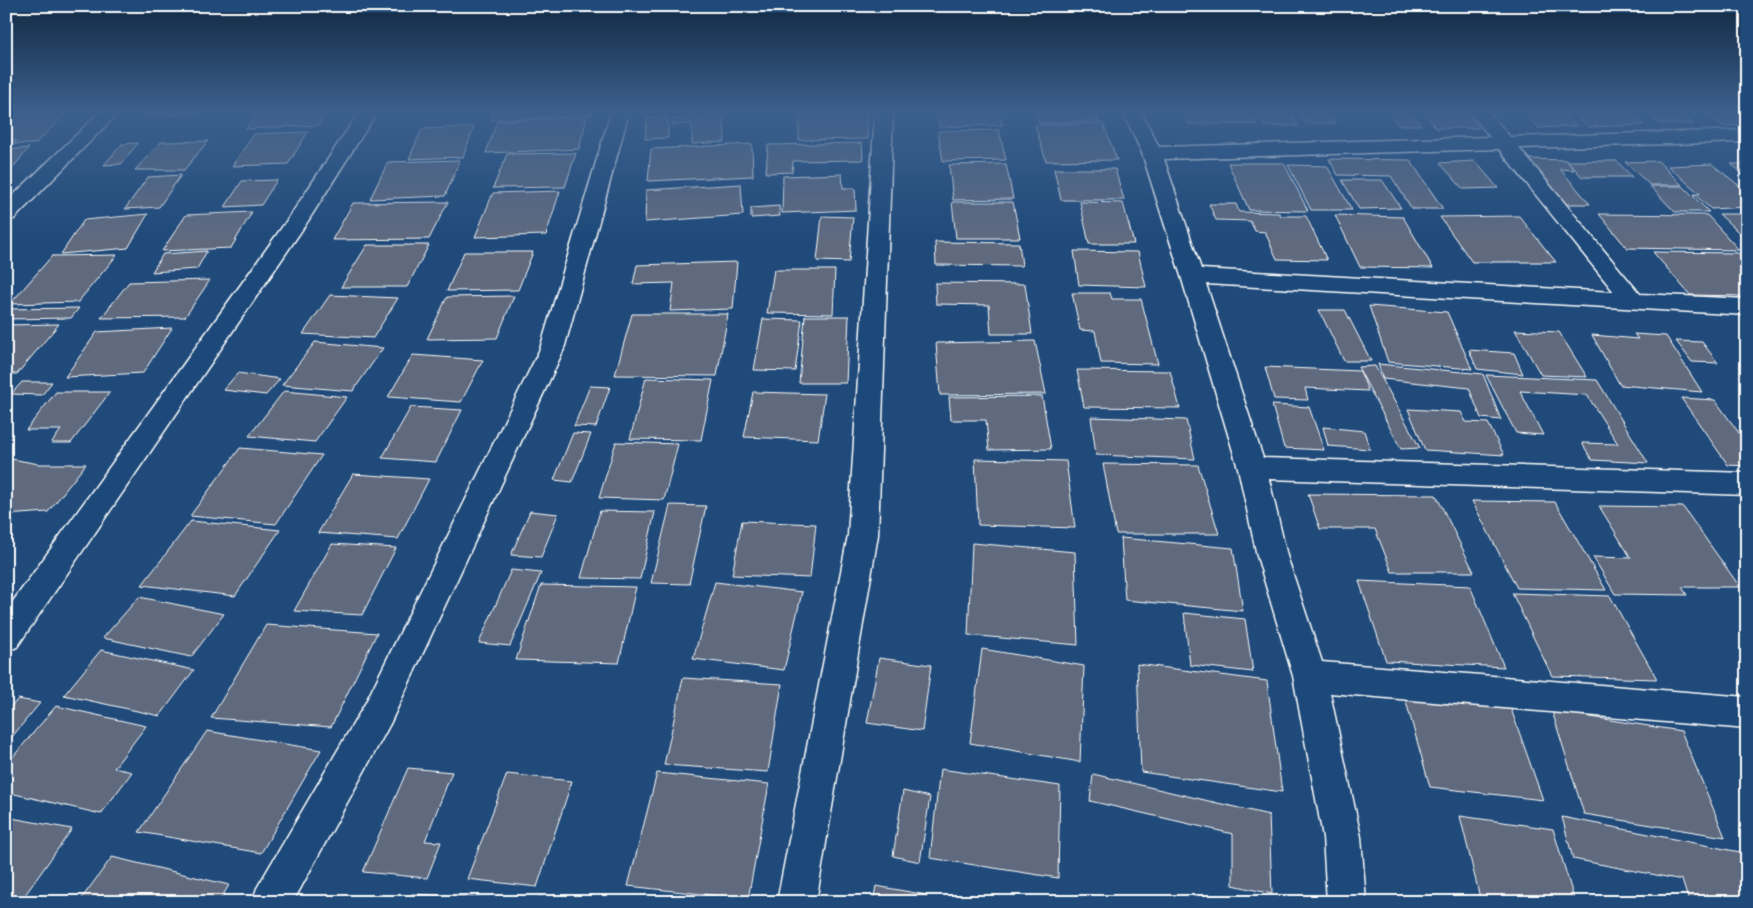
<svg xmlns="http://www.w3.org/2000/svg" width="1753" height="908" font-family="Caveat,sans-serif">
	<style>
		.building { fill: #5f6a7f; stroke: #fff }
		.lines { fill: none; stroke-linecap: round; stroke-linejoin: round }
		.minor-casing { stroke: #fff; stroke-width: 3 }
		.minor { fill: #1f4a7a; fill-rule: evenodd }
	</style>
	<rect width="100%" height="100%" fill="#1f4a7a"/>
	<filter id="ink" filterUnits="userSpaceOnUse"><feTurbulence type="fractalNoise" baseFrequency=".02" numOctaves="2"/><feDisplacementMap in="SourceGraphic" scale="10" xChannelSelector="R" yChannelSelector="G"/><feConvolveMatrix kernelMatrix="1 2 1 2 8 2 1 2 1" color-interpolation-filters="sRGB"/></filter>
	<g filter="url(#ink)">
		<!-- building -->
		<path class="building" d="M 11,112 L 68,112 L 35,144 L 13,144 L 17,141 L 6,141 L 6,116 Z
			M 143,112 L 245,112 L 139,116 Z
			M 257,112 L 327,112 L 319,125 L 246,129 Z
			M 494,112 L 593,112 L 592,115 L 491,120 Z
			M 799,112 L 866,112 L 868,139 L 799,140 Z
			M 936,112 L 999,112 L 1003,125 L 939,127 Z
			M 1035,112 L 1096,112 L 1099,121 L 1039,123 Z
			M 1183,112 L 1250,112 L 1257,124 L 1189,124 Z
			M 1256,112 L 1290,112 L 1298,126 L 1264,126 Z
			M 1298,112 L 1328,112 L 1336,123 L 1306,123 Z
			M 1388,112 L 1411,112 L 1421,125 L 1398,125 Z
			M 1424,112 L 1466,112 L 1479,128 L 1436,128 Z
			M 1522,112 L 1561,112 L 1577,126 L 1539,128 Z
			M 1572,112 L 1628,112 L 1644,125 L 1589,127 Z
			M 1645,112 L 1679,112 L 1693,124 L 1660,124 Z
			M 1705,112 L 1732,112 L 1747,123 L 1747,125 L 1723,126 Z
			M 724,115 L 725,142 L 692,144 L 692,124 L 672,125 L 673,119 Z
			M 587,117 L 579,149 L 486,153 L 497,121 Z
			M 668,117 L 668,138 L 645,139 L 647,118 Z
			M 1103,123 L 1117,160 L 1046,161 L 1035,125 Z
			M 474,127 L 463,157 L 409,159 L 422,129 Z
			M 999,130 L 1006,160 L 943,161 L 938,131 Z
			M 308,132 L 288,164 L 232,166 L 254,134 Z
			M 208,141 L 184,170 L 135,170 L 161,142 Z
			M 138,143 L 121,164 L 104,165 L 122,144 Z
			M 862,143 L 863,160 L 793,161 L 792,172 L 766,173 L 768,145 Z
			M 752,144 L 753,176 L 648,181 L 651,149 Z
			M 29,148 L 10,171 L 6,172 L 6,150 Z
			M 576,153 L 565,187 L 493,188 L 507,154 Z
			M 1329,159 L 1410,160 L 1443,209 L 1412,209 L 1391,176 L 1338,175 Z
			M 1526,159 L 1566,160 L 1574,170 L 1560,169 L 1590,204 L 1563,204 Z
			M 460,160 L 445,196 L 370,199 L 388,162 Z
			M 1475,161 L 1498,188 L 1463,189 L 1440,163 Z
			M 1568,161 L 1617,161 L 1632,177 L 1582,177 Z
			M 1658,161 L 1682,185 L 1650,185 L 1625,162 Z
			M 1228,163 L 1284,163 L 1308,211 L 1249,210 Z
			M 1006,164 L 1013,199 L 953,200 L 949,165 Z
			M 1712,164 L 1747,192 L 1747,207 L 1711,209 L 1694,194 L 1700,194 L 1668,166 Z
			M 1731,164 L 1747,164 L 1747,177 Z
			M 1288,165 L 1327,166 L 1352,210 L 1311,210 Z
			M 1054,169 L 1115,169 L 1124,200 L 1061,200 Z
			M 842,174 L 843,188 L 855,188 L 856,210 L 782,213 L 783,176 Z
			M 181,175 L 159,207 L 125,209 L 148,177 Z
			M 277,180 L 261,205 L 225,207 L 242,181 Z
			M 1342,180 L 1382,180 L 1401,208 L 1359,209 Z
			M 741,184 L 743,215 L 645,222 L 646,190 Z
			M 1650,186 L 1683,186 L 1709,212 L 1675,212 Z
			M 560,191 L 546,235 L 475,237 L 493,193 Z
			M 448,202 L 429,239 L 332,240 L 353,203 Z
			M 952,202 L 1013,202 L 1020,238 L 956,238 Z
			M 1080,202 L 1123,203 L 1134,244 L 1089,244 Z
			M 1209,204 L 1236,204 L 1239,212 L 1279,213 L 1281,216 L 1306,216 L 1327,260 L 1277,259 L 1265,232 L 1255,231 L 1250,221 L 1216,220 Z
			M 779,206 L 780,216 L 751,218 L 751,208 Z
			M 252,212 L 231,248 L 162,251 L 186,215 Z
			M 148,214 L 128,248 L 61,254 L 84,220 Z
			M 1599,214 L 1707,215 L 1739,250 L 1627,248 Z
			M 1719,214 L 1747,214 L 1747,240 Z
			M 1335,215 L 1403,217 L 1433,268 L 1360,267 Z
			M 822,216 L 853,217 L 849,262 L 817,261 Z
			M 1519,216 L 1556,262 L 1472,262 L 1440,217 Z
			M 935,242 L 1019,243 L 1022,266 L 936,265 Z
			M 367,245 L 429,245 L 407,287 L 341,287 Z
			M 207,251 L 197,269 L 152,272 L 163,254 Z
			M 1074,251 L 1138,252 L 1146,287 L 1079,285 Z
			M 464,252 L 533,252 L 518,290 L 447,291 Z
			M 1653,252 L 1738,253 L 1747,262 L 1747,296 L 1690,295 Z
			M 117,255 L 78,302 L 10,304 L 52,256 Z
			M 737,262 L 733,309 L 670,311 L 674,283 L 633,284 L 637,265 Z
			M 774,270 L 835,270 L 833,314 L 767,313 Z
			M 210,280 L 185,317 L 101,318 L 129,282 Z
			M 935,283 L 1025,284 L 1032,334 L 991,334 L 989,305 L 936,304 Z
			M 1072,293 L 1110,293 L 1112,299 L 1141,299 L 1158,364 L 1101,363 L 1095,331 L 1080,330 Z
			M 330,295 L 398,298 L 373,338 L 303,334 Z
			M 514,296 L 497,338 L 427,339 L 447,297 Z
			M 1369,306 L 1447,312 L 1472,369 L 1388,362 Z
			M 79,308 L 71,318 L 6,319 L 6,309 Z
			M 1319,310 L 1345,310 L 1371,361 L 1344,361 Z
			M 632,314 L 728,314 L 717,376 L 615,375 Z
			M 805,316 L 849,316 L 846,383 L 799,383 Z
			M 763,319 L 802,320 L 795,371 L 754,370 Z
			M 59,324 L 17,374 L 6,374 L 6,325 Z
			M 172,328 L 143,373 L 65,377 L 97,332 Z
			M 1515,330 L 1559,332 L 1587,377 L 1541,375 Z
			M 1634,334 L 1666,336 L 1702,392 L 1620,385 L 1592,335 L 1638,339 Z
			M 1035,341 L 1046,394 L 940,395 L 936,343 Z
			M 1676,341 L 1702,342 L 1718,363 L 1692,362 Z
			M 315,342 L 383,348 L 353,391 L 282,385 Z
			M 1469,350 L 1514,353 L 1523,374 L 1477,369 Z
			M 413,355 L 483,360 L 461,402 L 388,397 Z
			M 1378,364 L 1483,374 L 1501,420 L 1481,418 L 1469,388 L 1383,379 Z
			M 1375,366 L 1420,448 L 1401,449 L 1358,367 Z
			M 1265,367 L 1360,371 L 1368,391 L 1305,388 L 1308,400 L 1274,399 Z
			M 1077,370 L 1170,371 L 1180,408 L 1084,407 Z
			M 238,373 L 280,379 L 266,395 L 223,390 Z
			M 1486,375 L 1597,380 L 1648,463 L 1592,460 L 1582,443 L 1618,444 L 1587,395 L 1520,391 L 1543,435 L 1516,433 Z
			M 646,378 L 713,380 L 701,440 L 630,439 Z
			M 22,382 L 52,382 L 42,395 L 11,394 Z
			M 590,386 L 610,387 L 596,427 L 574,426 Z
			M 284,391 L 347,397 L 315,442 L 249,436 Z
			M 56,392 L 110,392 L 71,443 L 51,443 L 61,430 L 26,430 Z
			M 753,392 L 825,394 L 818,440 L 744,437 Z
			M 1042,396 L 1051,449 L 989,450 L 986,420 L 951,420 L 949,397 Z
			M 1681,398 L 1715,400 L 1747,444 L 1747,466 L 1728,465 Z
			M 1272,405 L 1309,407 L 1324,450 L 1284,448 Z
			M 411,407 L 462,410 L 436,462 L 382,458 Z
			M 1408,409 L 1461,412 L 1466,422 L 1488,423 L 1504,455 L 1425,450 Z
			M 1091,417 L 1186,420 L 1195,459 L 1096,455 Z
			M 1323,427 L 1364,431 L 1370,449 L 1328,446 Z
			M 573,433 L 591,434 L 572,482 L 554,480 Z
			M 616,442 L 678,444 L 664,500 L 599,498 Z
			M 240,448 L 322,455 L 276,524 L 190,516 Z
			M 6,458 L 39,464 L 86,464 L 48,512 L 6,515 Z
			M 975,459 L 1066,461 L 1075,528 L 978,525 Z
			M 1103,464 L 1198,465 L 1219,534 L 1116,534 Z
			M 353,474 L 429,479 L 398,539 L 318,533 Z
			M 1308,494 L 1436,495 L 1474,572 L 1392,572 L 1375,529 L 1320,529 Z
			M 1472,501 L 1555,502 L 1606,590 L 1517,588 Z
			M 670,505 L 706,506 L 689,584 L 651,583 Z
			M 1599,506 L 1683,507 L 1740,587 L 1682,587 L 1687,595 L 1615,594 L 1593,557 L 1631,558 Z
			M 530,511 L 558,514 L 541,557 L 511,555 Z
			M 600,511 L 655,512 L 640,579 L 581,578 Z
			M 191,521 L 280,530 L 235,596 L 142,585 Z
			M 742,521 L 816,524 L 810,578 L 732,575 Z
			M 1121,538 L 1233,548 L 1243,611 L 1125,600 Z
			M 972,543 L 1075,552 L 1078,645 L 968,635 Z
			M 332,544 L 396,548 L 362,615 L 294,611 Z
			M 511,570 L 541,573 L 510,646 L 479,643 Z
			M 1359,581 L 1470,586 L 1504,667 L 1386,661 Z
			M 715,582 L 802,592 L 784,670 L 693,659 Z
			M 541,585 L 636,587 L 619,663 L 516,660 Z
			M 1512,593 L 1610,596 L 1657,679 L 1552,676 Z
			M 139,597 L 224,614 L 191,657 L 103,638 Z
			M 1184,613 L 1245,619 L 1253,672 L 1190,665 Z
			M 266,625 L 377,633 L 331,727 L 211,718 Z
			M 982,649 L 1084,666 L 1080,762 L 970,743 Z
			M 101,650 L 194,670 L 160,716 L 64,695 Z
			M 879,658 L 931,665 L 922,731 L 867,723 Z
			M 1137,664 L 1267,681 L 1282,792 L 1141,772 Z
			M 683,678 L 782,684 L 768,772 L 664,765 Z
			M 1405,698 L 1511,709 L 1543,800 L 1430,787 Z
			M 18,699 L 40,703 L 6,744 L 6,712 Z
			M 56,706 L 146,726 L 114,768 L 132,772 L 101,814 L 6,792 L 6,765 Z
			M 1552,711 L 1681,731 L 1725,837 L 1584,814 Z
			M 207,731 L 321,750 L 261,853 L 139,832 Z
			M 408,768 L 452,772 L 425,841 L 441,842 L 427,878 L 363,872 Z
			M 940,769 L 1060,786 L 1058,878 L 930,858 Z
			M 657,773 L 769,784 L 748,899 L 628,886 Z
			M 507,774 L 572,781 L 537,887 L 467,879 Z
			M 1093,774 L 1269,815 L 1272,894 L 1233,885 L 1233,834 L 1090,801 Z
			M 903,791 L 930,797 L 920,862 L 893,856 Z
			M 1460,816 L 1553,829 L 1575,902 L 1481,902 Z
			M 6,817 L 72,829 L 20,902 L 6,902 Z
			M 1562,817 L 1745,853 L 1747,902 L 1689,902 L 1682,880 L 1573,859 Z
			M 112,857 L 229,885 L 219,902 L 79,902 Z
			M 876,886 L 927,895 L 926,902 L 873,902 Z
			M 412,894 L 526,900 L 525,902 L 409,902 Z
			M 539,897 L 570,902 L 537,902 Z"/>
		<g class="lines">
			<!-- minor casing -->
			<g class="minor-casing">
				<path id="minor" d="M 100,112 L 119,112 L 14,219 L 6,220 L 6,202 Z
					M 359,112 L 377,112 L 308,221 L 17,647 L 6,651 L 6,611 L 288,219 Z
					M 611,112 L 629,112 L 564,349 L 390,724 L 293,902 L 252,902 L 257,888 L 366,702 L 540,349 Z
					M 875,112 L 893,112 L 878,535 L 816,902 L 777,902 L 848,535 Z
					M 1123,112 L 1141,112 L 1159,147 L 1490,137 L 1470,112 L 1489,112 L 1510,137 L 1747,130 L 1747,142 L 1519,148 L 1640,294 L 1747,299 L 1747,315 L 1206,284 L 1263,458 L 1747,473 L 1747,495 L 1269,479 L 1287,556 L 1322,662 L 1747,697 L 1747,729 L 1330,693 L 1361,837 L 1366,902 L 1327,902 L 1323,837 L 1293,676 L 1257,556 L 1238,468 L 1181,276 L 1142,153 ZM 1499,149 L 1614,292 L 1201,269 L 1164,159 Z"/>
			</g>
			<!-- minor -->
			<use href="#minor" class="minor"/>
		</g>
	</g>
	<!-- sky -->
	<linearGradient id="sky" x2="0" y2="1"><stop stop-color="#112943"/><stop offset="0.47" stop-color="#3c608d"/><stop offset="1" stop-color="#3c608d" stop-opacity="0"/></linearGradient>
	<rect width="1753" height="239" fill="url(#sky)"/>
	<!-- margin -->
	<rect width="1753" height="908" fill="none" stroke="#1f4a7a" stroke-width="25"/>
	<rect x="12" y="12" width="1728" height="883" fill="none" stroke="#fff" stroke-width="2" filter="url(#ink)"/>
</svg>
